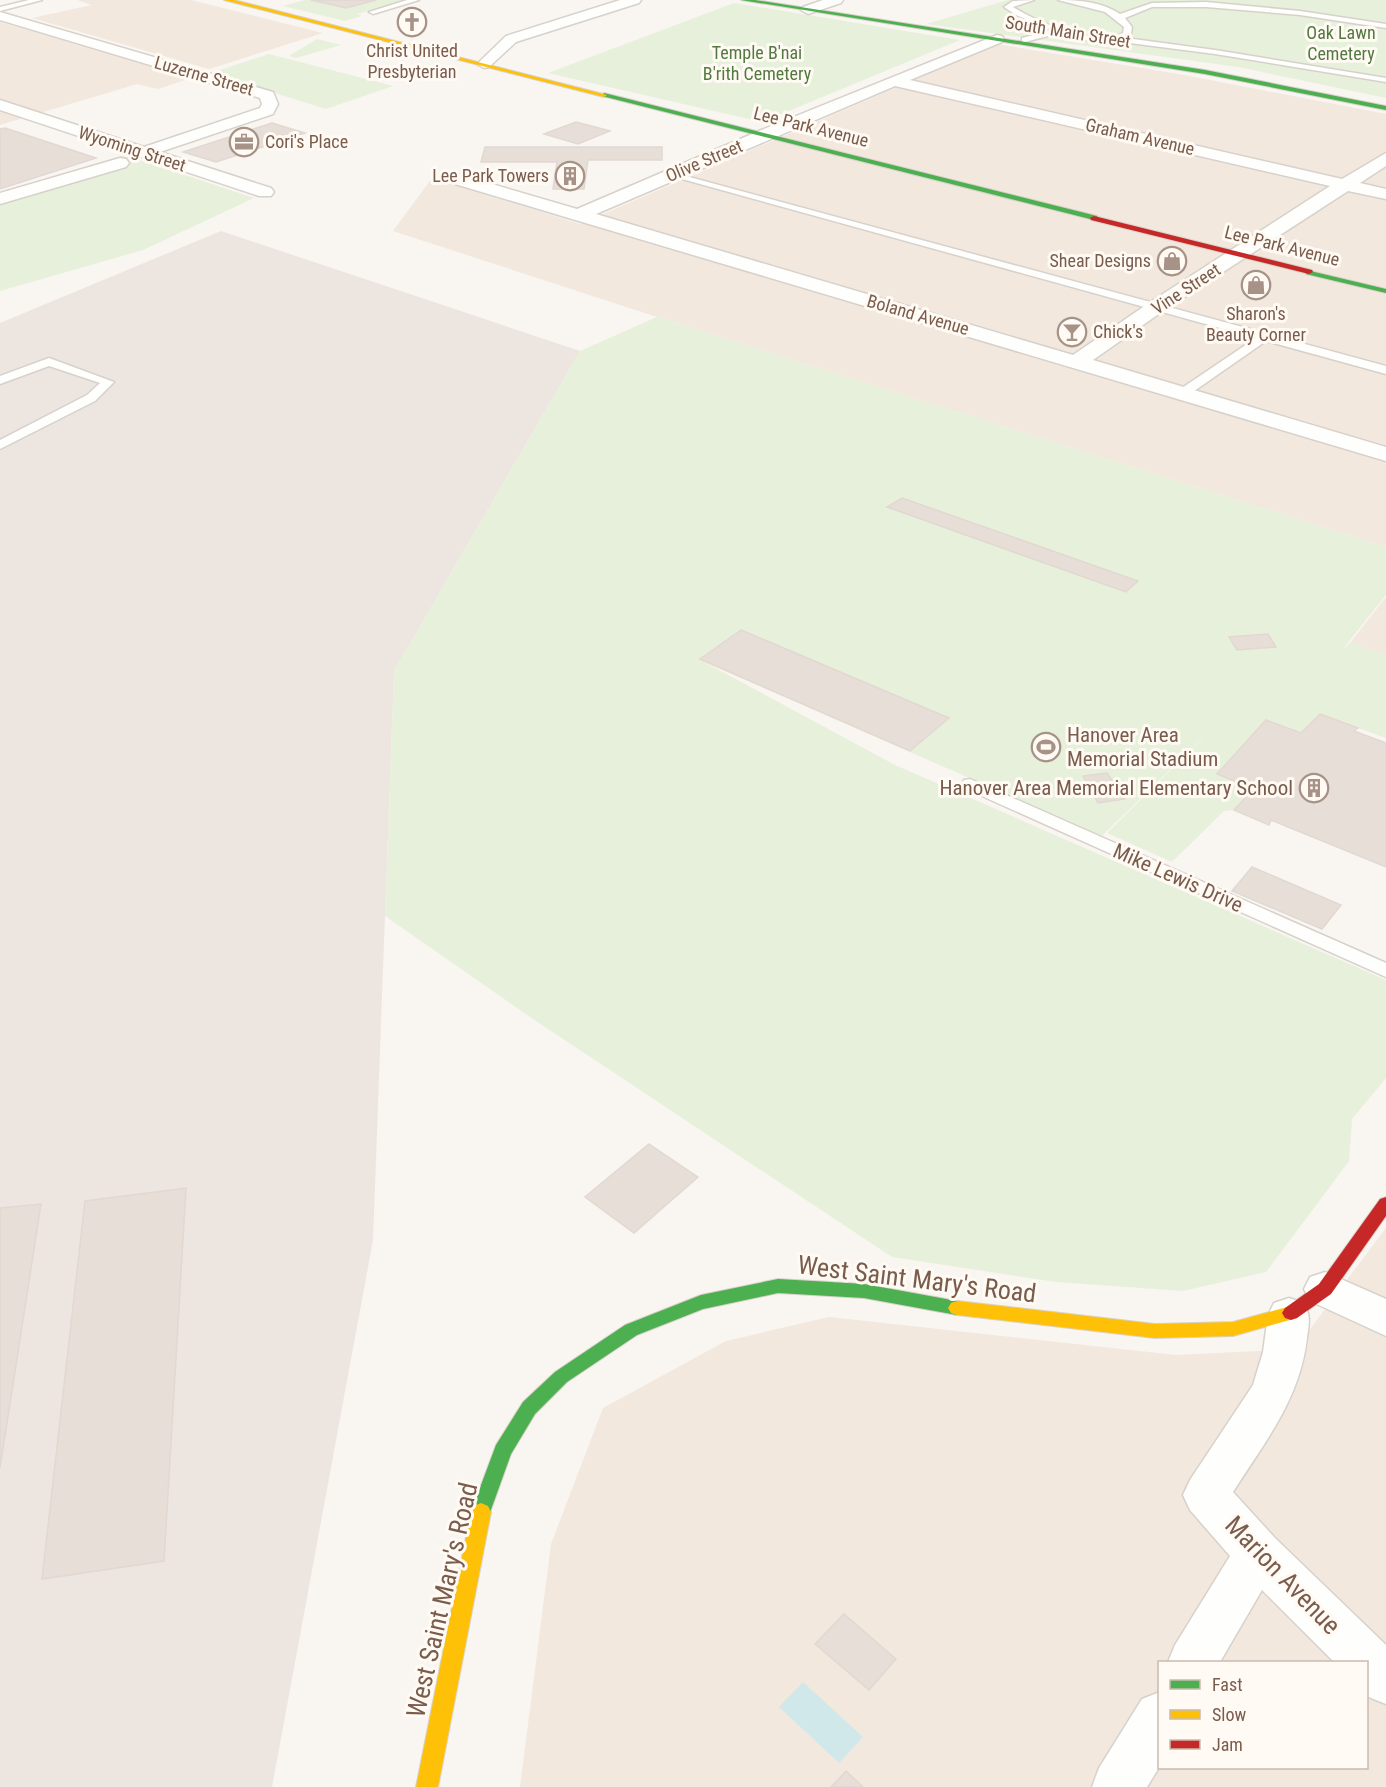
<svg xmlns="http://www.w3.org/2000/svg" width="1386" height="1787" font-family="'Roboto Condensed',sans-serif">
	<style>
		.residential { fill: #f2e8de; fill-rule: evenodd }
		.industrial { fill: #ede5e0 }
		.green { fill: #e7f0db }
		.water { fill: #d0e8ea }
		.building { fill: #e6ded7; stroke: #e2d8d2; stroke-width: 1.5 }
		.lines { fill: none; stroke-linecap: round; stroke-linejoin: round }
		.lane-casing { stroke: #d7d1cb; stroke-width: 3 }
		.street-casing { stroke: #d7d1cb; stroke-width: 3 }
		.fast-casing { stroke: #d9d2cb; stroke-width: 2 }
		.slow-casing { stroke: #d9d2cb; stroke-width: 2 }
		.jam-casing { stroke: #d9d2cb; stroke-width: 2 }
		.lane { fill: #fefefd; fill-rule: evenodd }
		.street { fill: #fefefd; fill-rule: evenodd }
		.fast { fill: #4caf50; fill-rule: evenodd }
		.slow { fill: #ffc107; fill-rule: evenodd }
		.jam { fill: #c62828; fill-rule: evenodd }
		.labels { text-anchor: middle; stroke-width: 6; stroke-linejoin: round; paint-order: stroke }
		.far-street-label { font-size: 18px; fill: #7a5c4d; stroke: #fffaf3 }
		.far-park-label { font-size: 18px; fill: #537a41; stroke: #fffaf3 }
		.far-poi-label { font-size: 18px; fill: #7a5c4d; stroke: #fffaf3 }
		.poi-label { font-size: 21px; fill: #7a5c4d; stroke: #fffaf3; text-anchor: start }
		.street-label { font-size: 21px; fill: #7a5c4d; stroke: #fffaf3 }
		.near-street-label { font-size: 26px; fill: #7a5c4d; stroke: #fffaf3 }
	</style>
	<rect width="100%" height="100%" fill="#f9f5f0"/>
	<!-- residential -->
	<path class="residential" d="M 77,0 L 191,0 L 323,33 L 209,69 L 32,18 L 92,5 Z
		M 0,22 L 172,71 L 194,77 L 158,89 L 137,84 L 0,125 Z
		M 997,44 L 1184,75 L 1386,114 L 1386,547 L 657,317 L 393,231 L 432,178 L 580,224 Z
		M 1386,597 L 1386,655 L 1350,643 Z
		M 1386,1228 L 1386,1787 L 520,1787 L 551,1544 L 603,1408 L 726,1341 L 829,1317 L 1176,1355 L 1295,1349 ZM 1160,1662 L 1366,1662 L 1366,1768 L 1160,1768 Z"/>
	<!-- industrial -->
	<path class="industrial" d="M 221,231 L 580,351 L 394,671 L 373,1240 L 272,1787 L 0,1787 L 0,323 Z"/>
	<!-- green -->
	<path class="green" d="M 305,0 L 315,0 L 346,8 L 376,0 L 406,0 L 357,14 L 362,16 L 345,21 L 283,6 Z
		M 1008,0 L 1386,0 L 1386,98 L 1238,67 L 926,24 Z
		M 734,3 L 960,40 L 762,122 L 548,73 Z
		M 317,39 L 341,45 L 296,58 L 289,56 Z
		M 269,54 L 393,86 L 326,109 L 211,73 Z
		M 124,155 L 254,198 L 143,250 L 0,291 L 0,193 Z
		M 657,317 L 1386,547 L 1386,595 L 1342,650 L 1350,643 L 1386,655 L 1386,738 L 1320,714 L 1301,733 L 1266,720 L 1218,773 L 1244,785 L 1239,791 L 1248,795 L 1234,810 L 1224,811 L 1172,862 L 1107,833 L 1239,702 L 1102,836 L 704,662 L 895,765 L 1386,980 L 1386,1078 L 1352,1119 L 1349,1161 L 1266,1272 L 1183,1291 L 1056,1282 L 892,1257 L 530,1017 L 385,916 L 394,671 L 580,351 Z"/>
	<!-- water -->
	<path class="water" d="M 803,1682 L 863,1737 L 839,1763 L 779,1707 Z"/>
	<!-- building -->
	<path class="building" d="M 311,0 L 376,0 L 346,8 Z
		M 576,122 L 610,131 L 578,144 L 544,134 Z
		M 272,123 L 305,133 L 216,162 L 183,152 Z
		M 5,128 L 96,158 L 0,189 L 0,129 Z
		M 485,147 L 662,147 L 662,160 L 588,160 L 584,189 L 553,189 L 557,162 L 481,162 Z
		M 902,498 L 1138,581 L 1126,592 L 887,507 Z
		M 741,630 L 949,718 L 910,751 L 700,659 Z
		M 1268,634 L 1276,647 L 1237,650 L 1229,637 Z
		M 1320,714 L 1358,728 L 1354,731 L 1386,743 L 1386,867 L 1271,820 L 1269,825 L 1234,810 L 1248,795 L 1238,791 L 1244,785 L 1217,774 L 1266,720 L 1301,733 Z
		M 1107,773 L 1125,799 L 1098,803 L 1083,776 Z
		M 1252,867 L 1341,905 L 1322,929 L 1232,891 Z
		M 649,1144 L 698,1177 L 634,1233 L 585,1197 Z
		M 186,1188 L 164,1561 L 42,1579 L 85,1201 Z
		M 41,1204 L 0,1468 L 0,1208 Z
		M 844,1614 L 896,1659 L 869,1690 L 815,1644 Z
		M 846,1771 L 863,1787 L 831,1787 Z"/>
	<g class="lines">
		<!-- lane casing -->
		<g class="lane-casing">
			<path id="lane" d="M 29,0 L 42,0 L 0,11 L 0,7 Z
				M 407,0 L 419,0 L 373,14 L 369,12 Z
				M 1034,0 L 1013,7 C 1037,22 1096,48 1123,33 L 1124,27 L 1105,12 L 1058,0 C 1080,0 1102,2 1120,14 L 1152,3 L 1206,2 L 1300,11 L 1386,24 L 1386,28 L 1300,15 L 1206,7 L 1152,7 L 1125,18 L 1132,27 L 1131,34 L 1126,38 L 1215,50 L 1386,78 L 1386,82 L 1215,54 L 1114,41 L 1085,40 L 1059,33 L 1025,42 L 1022,42 L 1022,38 L 1052,30 L 1016,15 L 1004,7 L 1013,1 Z
				M 671,172 L 1386,366 L 1386,374 L 1266,341 L 1187,396 L 1179,396 L 1179,390 L 1256,338 L 671,176 Z
				M 49,358 L 114,382 L 95,401 L 0,449 L 0,440 L 87,395 L 100,383 L 49,366 L 0,384 L 0,376 Z
				M 970,779 L 1386,963 L 1386,977 L 964,788 L 962,784 L 964,780 Z"/>
		</g>
		<!-- street casing -->
		<g class="street-casing">
			<path id="street" d="M 620,0 L 641,0 L 639,3 L 516,42 L 489,67 L 484,68 L 477,64 L 506,36 Z
				M 823,0 L 843,0 L 841,3 L 808,14 L 801,10 L 803,7 Z
				M 0,12 L 273,92 L 278,104 L 273,114 L 160,152 L 271,188 L 274,192 L 271,196 L 259,196 L 0,110 L 0,100 L 144,147 L 260,108 L 262,104 L 260,98 L 0,20 Z
				M 997,35 L 1002,36 L 1004,39 L 1002,42 L 910,80 L 1342,179 L 1386,153 L 1386,166 L 1360,183 L 1386,189 L 1386,199 L 1348,191 L 1163,311 L 1093,360 L 1386,447 L 1386,461 L 572,219 L 445,181 L 442,177 L 445,173 L 451,172 L 577,209 L 759,131 ZM 895,86 L 1330,186 L 1149,303 L 1073,355 L 596,214 Z
				M 120,158 L 126,159 L 129,163 L 126,167 L 0,204 L 0,193 Z
				M 1325,1272 L 1386,1299 L 1386,1336 L 1310,1301 L 1304,1289 L 1310,1277 Z
				M 1289,1298 L 1304,1303 C 1311,1317 1309,1323 1307,1338 C 1300,1399 1265,1442 1233,1492 L 1275,1538 L 1386,1645 L 1386,1704 L 1366,1696 L 1366,1662 L 1334,1662 L 1262,1590 L 1220,1662 L 1168,1662 L 1175,1645 L 1230,1556 L 1190,1510 L 1183,1495 L 1190,1480 L 1253,1385 L 1263,1352 L 1268,1315 L 1274,1303 Z
				M 1160,1692 L 1160,1766 L 1147,1787 L 1092,1787 L 1099,1768 L 1142,1699 Z"/>
		</g>
		<!-- fast casing -->
		<g class="fast-casing">
			<path id="fast" d="M 741,0 L 755,0 L 1205,70 L 1386,106 L 1386,110 L 1205,74 Z
				M 604,93 L 1097,216 L 1098,218 L 1094,220 L 602,96 Z
				M 1306,270 L 1386,289 L 1386,293 L 1306,274 Z
				M 778,1279 L 864,1284 L 957,1301 L 963,1303 L 966,1308 L 963,1313 L 957,1315 L 864,1298 L 778,1293 L 703,1309 L 637,1335 L 567,1382 L 535,1414 L 511,1454 L 488,1518 L 481,1521 L 474,1518 L 471,1512 L 496,1445 L 523,1402 L 555,1372 L 625,1325 L 701,1295 Z"/>
		</g>
		<!-- slow casing -->
		<g class="slow-casing">
			<path id="slow" d="M 224,0 L 234,0 L 607,95 L 604,97 Z
				M 957,1301 L 1155,1324 L 1233,1322 L 1291,1306 L 1297,1308 L 1300,1313 L 1297,1318 L 1233,1336 L 1155,1338 L 957,1315 L 951,1313 L 948,1308 L 951,1303 Z
				M 481,1503 L 488,1506 L 491,1512 L 438,1787 L 416,1787 L 471,1512 L 474,1506 Z"/>
		</g>
		<!-- jam casing -->
		<g class="jam-casing">
			<path id="jam" d="M 1094,216 L 1312,270 L 1313,272 L 1309,274 L 1091,220 L 1090,218 Z
				M 1386,1197 L 1386,1216 L 1331,1294 L 1297,1318 L 1291,1320 L 1285,1318 L 1282,1313 L 1285,1308 L 1319,1284 L 1380,1199 Z"/>
		</g>
		<!-- lane -->
		<use href="#lane" class="lane"/>
		<!-- street -->
		<use href="#street" class="street"/>
		<!-- fast -->
		<use href="#fast" class="fast"/>
		<!-- slow -->
		<use href="#slow" class="slow"/>
		<!-- jam -->
		<use href="#jam" class="jam"/>
	</g>
	<!-- icons -->
	<defs>
		<g id="church-ring" transform="scale(1.5)"><circle r="9.5" fill="#fffaf3" stroke="#a69286" stroke-width="1.5"/><path d="M-1.2-6h2.4v3.5h3.3v2.4h-3.3V6h-2.4V-.1h-3.3v-2.4h3.3Z" fill="#a69286"/></g>
		<g id="office-ring" transform="scale(1.5)"><circle r="9.5" fill="#fffaf3" stroke="#a69286" stroke-width="1.5"/><path d="M-6-3h4V-5.5h4V-3h4V5H-6ZM-1-4.5V-3h2v-1.5ZM-6 0V1H6V0Z" fill="#a69286"/></g>
		<g id="building-ring" transform="scale(1.5)"><circle r="9.5" fill="#fffaf3" stroke="#a69286" stroke-width="1.5"/><path d="M-4-6H4V6H1V3H-1V6H-4ZM-2.5-4.3h1.7v1.8h-1.7ZM.8-4.3h1.7v1.8H.8ZM-2.5-1h1.7V.8h-1.7ZM.8-1h1.7V.8H.8Z" fill="#a69286"/></g>
		<g id="shop-ring" transform="scale(1.5)"><circle r="9.5" fill="#fffaf3" stroke="#a69286" stroke-width="1.5"/><path d="M-5-2.5h2.3a2.7 3.5 0 0 1 5.4 0H5L5.5 6h-11ZM-1.5-2.5h3a1.5 2.3 0 0 0-3 0Z" fill="#a69286"/></g>
		<g id="bar-ring" transform="scale(1.5)"><circle r="9.5" fill="#fffaf3" stroke="#a69286" stroke-width="1.5"/><path d="M-6-5H6L.8 .8V4.5H3.5V6h-7V4.5H-.8V.8Z" fill="#a69286"/></g>
		<g id="stadium-ring" transform="scale(1.5)"><circle r="9.5" fill="#fffaf3" stroke="#a69286" stroke-width="1.5"/><path d="M0-5a6.5 5 0 1 0 0 10a6.5 5 0 1 0 0-10ZM-3.5-1.8h7v3.6h-7Z" fill="#a69286"/></g>
	</defs>
	<g fill-rule="evenodd">
		<use href="#church-ring" x="412" y="22"/>
		<use href="#office-ring" x="244" y="142"/>
		<use href="#building-ring" x="570" y="176"/>
		<use href="#shop-ring" x="1172" y="261"/>
		<use href="#shop-ring" x="1256" y="285"/>
		<use href="#bar-ring" x="1072" y="332"/>
		<use href="#stadium-ring" x="1046" y="747"/>
		<use href="#building-ring" x="1314" y="788"/>
	</g>
	<g class="labels">
		<!-- far-street labels -->
		<g class="far-street-label">
			<text transform="translate(1068 32) rotate(9)" y="6">South Main Street</text>
			<text transform="translate(204 76) rotate(16)" y="6">Luzerne Street</text>
			<text transform="translate(811 127) rotate(14)" y="6">Lee Park Avenue</text>
			<text transform="translate(1140 137) rotate(13)" y="6">Graham Avenue</text>
			<text transform="translate(132 149) rotate(18)" y="6">Wyoming Street</text>
			<text transform="translate(704 161) rotate(-23)" y="6">Olive Street</text>
			<text transform="translate(1282 246) rotate(14)" y="6">Lee Park Avenue</text>
			<text transform="translate(1186 289) rotate(-33)" y="6">Vine Street</text>
			<text transform="translate(918 315) rotate(16)" y="6">Boland Avenue</text>
		</g>
		<!-- far-park labels -->
		<g class="far-park-label">
			<text x="1341" y="39">Oak Lawn<tspan x="1341" dy="21">Cemetery</tspan></text>
			<text x="757" y="59">Temple B'nai<tspan x="757" dy="21">B'rith Cemetery</tspan></text>
		</g>
		<!-- far-poi labels -->
		<g class="far-poi-label">
			<text x="412" y="57">Christ United<tspan x="412" dy="21">Presbyterian</tspan></text>
			<text x="265" y="148" text-anchor="start">Cori's Place</text>
			<text x="549" y="182" text-anchor="end">Lee Park Towers</text>
			<text x="1151" y="267" text-anchor="end">Shear Designs</text>
			<text x="1256" y="320">Sharon's<tspan x="1256" dy="21">Beauty Corner</tspan></text>
			<text x="1093" y="338" text-anchor="start">Chick's</text>
		</g>
		<!-- poi labels -->
		<g class="poi-label">
			<text x="1067" y="742">Hanover Area<tspan x="1067" dy="24">Memorial Stadium</tspan></text>
			<text x="1293" y="795" text-anchor="end">Hanover Area Memorial Elementary School</text>
		</g>
		<!-- street labels -->
		<g class="street-label">
			<text transform="translate(1178 878) rotate(24)" y="7">Mike Lewis Drive</text>
		</g>
		<!-- near-street labels -->
		<g class="near-street-label">
			<text transform="translate(917 1279) rotate(7)" y="9">West Saint Mary's Road</text>
			<text transform="translate(1283 1575) rotate(46)" y="9">Marion Avenue</text>
			<text transform="translate(442 1600) rotate(-77)" y="9">West Saint Mary's Road</text>
		</g>
	</g>
	<!-- legend -->
	<rect x="1158" y="1661" width="210" height="108" fill="#fffaf3" stroke="#cabbb1" stroke-width="1.5"/>
	<rect x="1170" y="1680" width="30" height="9" fill="#4caf50" stroke="#cabbb1" stroke-width="1.5"/>
	<text x="1212" y="1691" font-size="18" fill="#7a5c4d">Fast</text>
	<rect x="1170" y="1710" width="30" height="9" fill="#ffc107" stroke="#cabbb1" stroke-width="1.5"/>
	<text x="1212" y="1721" font-size="18" fill="#7a5c4d">Slow</text>
	<rect x="1170" y="1740" width="30" height="9" fill="#c62828" stroke="#cabbb1" stroke-width="1.5"/>
	<text x="1212" y="1751" font-size="18" fill="#7a5c4d">Jam</text>
</svg>
